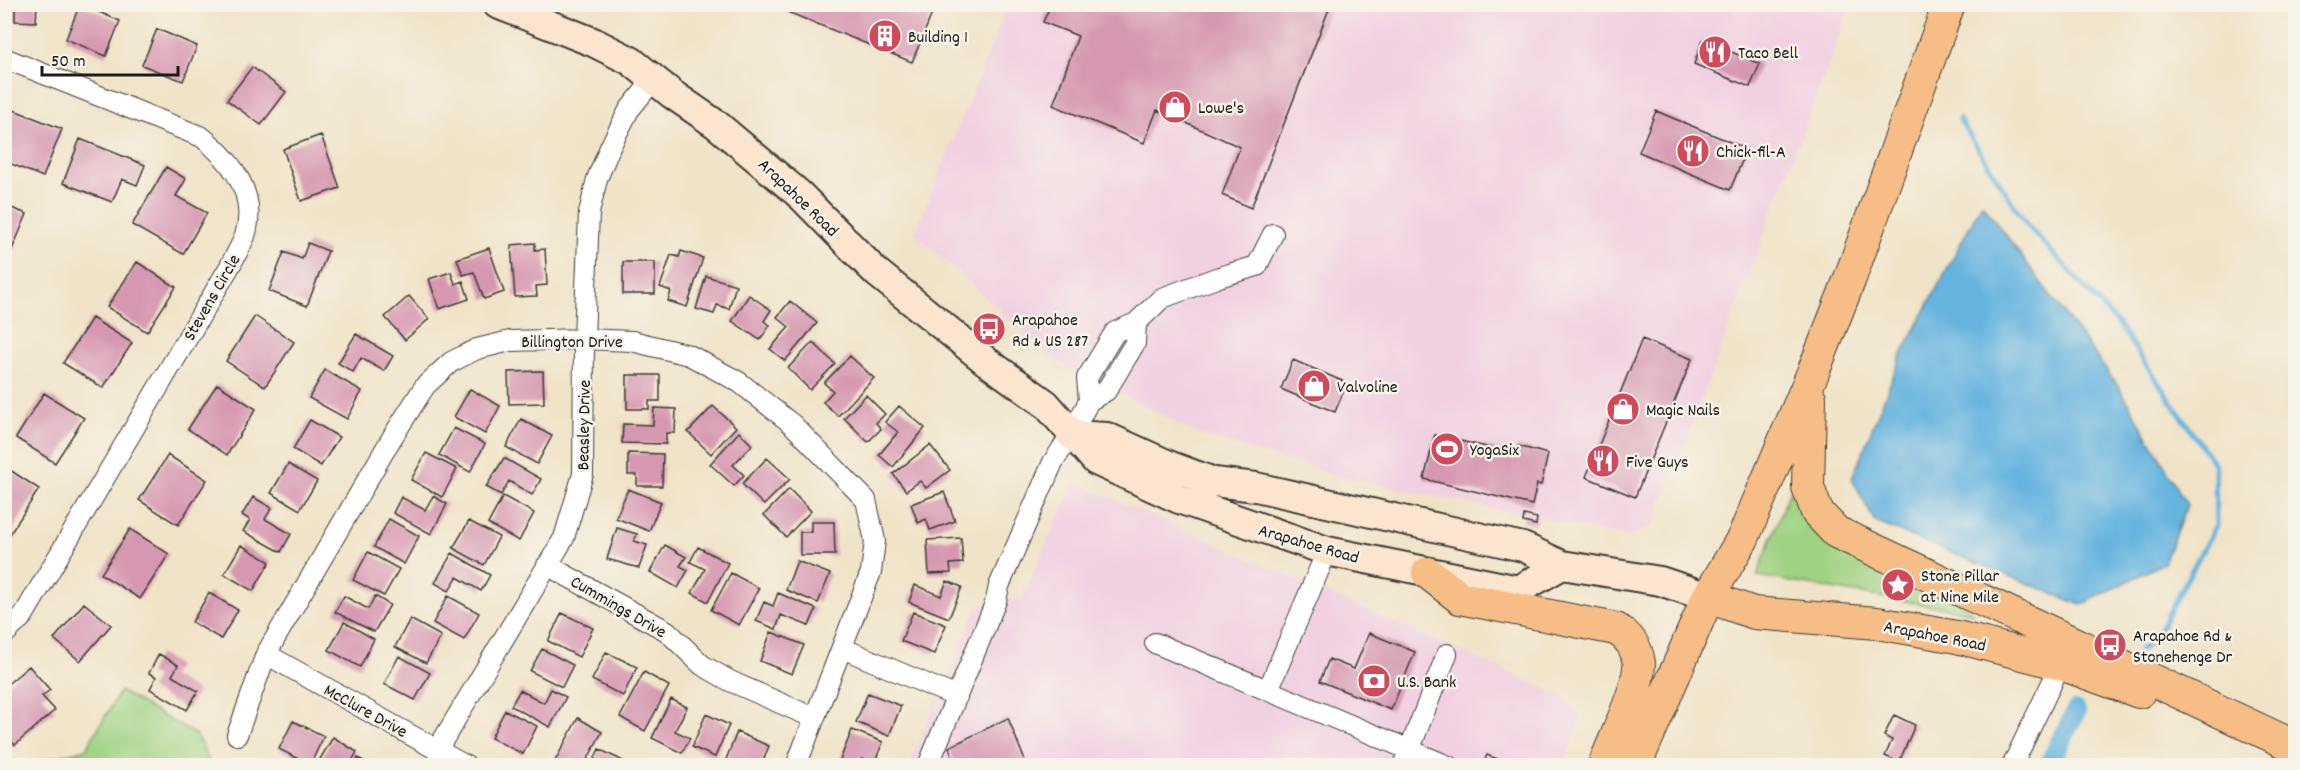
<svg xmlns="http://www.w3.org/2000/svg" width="2300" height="770" font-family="Dekko,sans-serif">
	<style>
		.built { fill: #f1d0e2 }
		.green { fill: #9fd282; stroke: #5e774f; stroke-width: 1.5 }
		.water { fill: #65b4df; stroke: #40687e; stroke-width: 1.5 }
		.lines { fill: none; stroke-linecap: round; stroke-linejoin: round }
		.stream { stroke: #65b4df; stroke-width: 5 }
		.canal { stroke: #65b4df; stroke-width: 20 }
		.building { fill: #d697b1 }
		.street-casing { stroke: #3c3a36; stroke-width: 22 }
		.secondary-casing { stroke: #3c3a36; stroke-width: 32 }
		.primary-casing { stroke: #3c3a36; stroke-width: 34 }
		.street { stroke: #fff; stroke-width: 20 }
		.secondary { stroke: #fbe5cf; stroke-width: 28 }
		.primary { stroke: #f6be86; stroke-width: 32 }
		.labels { text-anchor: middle; stroke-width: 5; stroke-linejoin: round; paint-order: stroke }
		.poi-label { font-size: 18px; fill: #1c1c1c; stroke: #f7f3e8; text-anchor: start }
		.street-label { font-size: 18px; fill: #1c1c1c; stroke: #f7f3e8 }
	</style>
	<rect width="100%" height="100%" fill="#f7f3e8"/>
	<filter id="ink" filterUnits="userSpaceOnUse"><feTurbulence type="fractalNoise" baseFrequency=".0167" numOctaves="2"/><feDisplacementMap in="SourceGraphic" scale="12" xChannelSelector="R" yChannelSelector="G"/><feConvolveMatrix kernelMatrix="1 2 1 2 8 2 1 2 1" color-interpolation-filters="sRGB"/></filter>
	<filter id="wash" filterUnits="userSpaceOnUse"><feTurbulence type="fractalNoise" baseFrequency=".008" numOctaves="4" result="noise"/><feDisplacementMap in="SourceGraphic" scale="24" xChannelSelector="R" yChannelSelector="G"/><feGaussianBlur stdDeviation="1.35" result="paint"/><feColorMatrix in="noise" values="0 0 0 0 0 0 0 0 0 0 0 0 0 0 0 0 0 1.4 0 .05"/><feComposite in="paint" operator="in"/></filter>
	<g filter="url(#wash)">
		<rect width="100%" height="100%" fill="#f0e3c7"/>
		<!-- built -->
		<path class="built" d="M 1008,5 L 1851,5 L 1653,526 L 1627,537 L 1339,476 L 1201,435 L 1055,360 L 915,233 Z
			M 1075,482 L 1562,696 L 1580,719 L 1563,765 L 909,766 L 977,607 L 1022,598 Z"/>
		<!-- green -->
		<path class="green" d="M 1796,475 L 1801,489 L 1974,613 L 1757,576 Z
			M 120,691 L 196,735 L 209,761 L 215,765 L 36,765 L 35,763 L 86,749 Z"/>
		<!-- water -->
		<path class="water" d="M 1982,203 L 2121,390 L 2187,505 L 2164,563 L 2081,605 L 1875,522 L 1852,479 L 1901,356 Z"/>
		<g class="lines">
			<!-- stream -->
			<path class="stream" d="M 1959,119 L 2027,225 L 2118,324 L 2215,465 L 2216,525 L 2156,637 L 2140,650"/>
			<!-- canal -->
			<path class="canal" d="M 2048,766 L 2076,711"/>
		</g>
		<g id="blocks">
			<!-- building -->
			<path class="building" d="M 4,4 L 37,4 L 36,22 L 15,21 L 15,9 L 4,8 Z
				M 80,4 L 120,21 L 106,56 L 66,39 Z
				M 923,4 L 934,9 L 912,62 L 770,5 Z
				M 1051,4 L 1331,4 L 1251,208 L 1222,195 L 1240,147 L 1157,110 L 1144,143 L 1053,105 L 1078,36 L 1043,22 Z
				M 157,29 L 197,46 L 183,81 L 142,65 Z
				M 1703,40 L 1760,64 L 1750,87 L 1694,64 Z
				M 252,67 L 286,92 L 261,125 L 227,100 Z
				M 9,108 L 62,129 L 43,177 L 4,161 L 4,120 Z
				M 1656,111 L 1747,149 L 1730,190 L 1639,152 Z
				M 321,135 L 340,188 L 301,201 L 283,149 Z
				M 80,139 L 145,165 L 137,185 L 122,179 L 112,202 L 63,183 Z
				M 166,167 L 186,179 L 176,196 L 207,213 L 183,254 L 132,225 Z
				M 4,205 L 27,214 L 9,257 L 4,255 Z
				M 308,243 L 328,251 L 307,306 L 269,291 L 284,252 L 302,259 Z
				M 535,243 L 535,250 L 545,249 L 547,285 L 536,286 L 537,296 L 515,297 L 511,245 Z
				M 489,248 L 504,292 L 484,299 L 474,272 L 463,275 L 457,259 Z
				M 681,251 L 703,258 L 687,307 L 668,301 L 671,291 L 660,287 L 671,255 L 679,257 Z
				M 137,262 L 176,287 L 147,332 L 107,307 Z
				M 623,262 L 655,262 L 655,294 L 623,294 Z
				M 451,272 L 455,284 L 463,281 L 469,299 L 439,309 L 429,279 Z
				M 706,276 L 736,285 L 729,309 L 717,305 L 714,314 L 696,309 Z
				M 749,295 L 771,310 L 764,321 L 770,325 L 760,340 L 732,321 Z
				M 409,296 L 429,319 L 405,340 L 385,317 Z
				M 790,301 L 817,323 L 785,361 L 770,349 L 789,327 L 777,317 Z
				M 255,316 L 294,342 L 265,387 L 226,361 Z
				M 92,318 L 132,343 L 103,388 L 63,363 Z
				M 356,334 L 393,356 L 384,371 L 361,358 L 353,372 L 338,363 Z
				M 1642,339 L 1692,359 L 1635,497 L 1586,477 Z
				M 813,342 L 835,364 L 810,390 L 788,368 Z
				M 850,356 L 874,378 L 838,416 L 823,402 L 833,391 L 824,383 Z
				M 1293,360 L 1347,383 L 1335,412 L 1281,389 Z
				M 325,370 L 362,391 L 347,419 L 309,398 Z
				M 543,371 L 544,403 L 509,404 L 508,372 Z
				M 627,375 L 660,375 L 660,401 L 649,401 L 649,409 L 627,409 Z
				M 217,384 L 256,409 L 227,455 L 188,429 Z
				M 470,389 L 500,406 L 485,434 L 454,417 Z
				M 44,393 L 84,418 L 55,463 L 16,438 Z
				M 866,395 L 885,414 L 876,423 L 881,429 L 868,442 L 844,418 Z
				M 713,406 L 736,427 L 711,454 L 688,432 Z
				M 899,406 L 925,428 L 893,467 L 879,455 L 898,432 L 885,422 Z
				M 654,408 L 676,409 L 675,433 L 666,433 L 666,444 L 622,443 L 623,424 L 653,425 Z
				M 521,419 L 552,436 L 537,464 L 506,447 Z
				M 310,420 L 339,437 L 321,466 L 293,449 Z
				M 454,428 L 485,444 L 470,472 L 439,455 Z
				M 739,432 L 752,445 L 733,465 L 744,475 L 734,486 L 710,464 Z
				M 1435,435 L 1516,454 L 1518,446 L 1548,454 L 1541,485 L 1537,484 L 1532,505 L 1424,479 Z
				M 930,445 L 950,470 L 926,488 L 920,481 L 906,491 L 893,474 Z
				M 426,453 L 457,469 L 442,497 L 411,480 Z
				M 628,453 L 663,454 L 662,486 L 637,486 L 637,475 L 628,475 Z
				M 168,455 L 207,480 L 178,525 L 139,500 Z
				M 504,458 L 541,479 L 532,495 L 509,481 L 501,495 L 486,487 Z
				M 767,458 L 790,479 L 764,505 L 742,484 Z
				M 288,464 L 317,481 L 300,510 L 271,493 Z
				M 4,466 L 39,489 L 10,534 L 4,530 Z
				M 628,489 L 661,502 L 649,531 L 616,518 Z
				M 789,489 L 811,511 L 786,537 L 764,515 Z
				M 944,492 L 955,521 L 930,530 L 926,519 L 918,523 L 911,504 Z
				M 433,496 L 447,504 L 431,534 L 393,513 L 401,497 L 425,510 Z
				M 503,496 L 534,513 L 519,541 L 488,524 Z
				M 253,497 L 272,508 L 265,519 L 291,534 L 281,552 L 243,531 L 250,520 L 242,515 Z
				M 1524,515 L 1537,518 L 1536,525 L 1523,522 Z
				M 389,519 L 419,536 L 404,564 L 374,547 Z
				M 469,521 L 499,537 L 484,565 L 453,548 Z
				M 811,522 L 834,522 L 835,555 L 800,555 L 800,532 L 811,532 Z
				M 617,528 L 637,534 L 634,541 L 647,545 L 639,568 L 607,559 Z
				M 130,529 L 169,554 L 140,599 L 101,574 Z
				M 961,538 L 963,563 L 950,564 L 951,573 L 929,574 L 927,540 Z
				M 241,545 L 270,562 L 253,591 L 224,574 Z
				M 665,545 L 686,557 L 680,566 L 688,570 L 678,588 L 650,572 Z
				M 698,547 L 728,563 L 708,602 L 692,593 L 705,569 L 690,562 Z
				M 368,552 L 399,569 L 384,596 L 353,580 Z
				M 452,553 L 490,575 L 481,591 L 457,577 L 449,591 L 435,583 Z
				M 797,561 L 830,574 L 818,603 L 786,590 Z
				M 731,573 L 759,588 L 739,625 L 711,610 Z
				M 947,581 L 962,587 L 949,618 L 909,602 L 915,585 L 941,596 Z
				M 209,593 L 238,610 L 221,639 L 192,622 Z
				M 778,593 L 816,609 L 809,626 L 781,615 L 776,629 L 756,621 L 764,602 L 773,606 Z
				M 344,596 L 368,609 L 375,596 L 390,605 L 374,632 L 335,612 Z
				M 448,596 L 479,613 L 464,640 L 433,623 Z
				M 84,603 L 111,625 L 80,661 L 54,639 Z
				M 913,612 L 946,625 L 934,654 L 901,641 Z
				M 562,613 L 593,628 L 579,657 L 548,641 Z
				M 410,619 L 441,636 L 426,663 L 395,647 Z
				M 344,622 L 374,639 L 360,667 L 329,650 Z
				M 771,632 L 804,645 L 792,674 L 760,661 Z
				M 1369,633 L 1415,652 L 1391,710 L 1320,681 L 1329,659 L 1354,669 Z
				M 542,649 L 573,665 L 562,687 L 530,671 Z
				M 606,652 L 637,667 L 623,696 L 592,680 Z
				M 159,654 L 178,665 L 172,676 L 198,691 L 187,710 L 150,689 L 156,677 L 149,673 Z
				M 399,656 L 430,673 L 415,700 L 384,684 Z
				M 29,666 L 50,690 L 42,696 L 55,710 L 15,745 L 4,733 L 4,687 Z
				M 644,672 L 669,686 L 645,731 L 620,717 Z
				M 551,689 L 566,697 L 550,727 L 511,706 L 520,690 L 544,703 Z
				M 868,693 L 901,706 L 889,736 L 856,722 Z
				M 671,699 L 687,707 L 675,731 L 690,738 L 682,753 L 652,738 Z
				M 505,710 L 537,726 L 523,754 L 491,738 Z
				M 706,714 L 729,725 L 715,757 L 692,747 Z
				M 1894,715 L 1915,725 L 1899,762 L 1885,756 L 1892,740 L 1884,736 Z
				M 578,718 L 602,732 L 584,766 L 558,766 L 554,763 Z
				M 1008,718 L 1027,766 L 956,766 L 949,747 Z
				M 293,721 L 324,736 L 310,765 L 279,749 Z
				M 852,730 L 883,742 L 874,764 L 862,759 L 860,766 L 853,766 L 840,760 Z
				M 737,732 L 769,746 L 761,766 L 734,766 L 725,762 Z
				M 333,737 L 357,752 L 349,766 L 316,766 Z
				M 599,749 L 633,766 L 591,766 Z
				M 1487,755 L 1514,765 L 1514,766 L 1482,766 Z
				M 358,758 L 373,766 L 355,766 Z"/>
		</g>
	</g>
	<g filter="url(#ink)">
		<use href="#blocks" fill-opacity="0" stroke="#3c3a36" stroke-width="1.5"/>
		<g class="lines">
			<!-- street casing -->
			<g class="street-casing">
				<path id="street" d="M 4,58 L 202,137 C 232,161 258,195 245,236 C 241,246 235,256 230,266 L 23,616 L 4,635
					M 1089,401 L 1087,378 L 1115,332 L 1136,323 L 1162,298 L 1219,277 L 1257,266 L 1273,234
					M 547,565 L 667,631 L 702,665 L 730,681 L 814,718
					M 1155,643 L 1448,766
					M 842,648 L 957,697
					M 266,654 L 466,766
					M 1268,690 L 1327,551
					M 237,735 L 266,654 L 393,436 L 425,386 L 451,362 L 477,349 L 510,341 L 584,339 L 632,341 L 689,355 L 739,382 L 792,424 L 866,500 L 875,541 L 871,572 L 796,766
					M 437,750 L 564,538 L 583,474 L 584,339 L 589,213 L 597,179 L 611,145 L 629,110 L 654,79
					M 928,766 L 996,601 L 999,586 L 1053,462 L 1071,435 L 1089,401 L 1106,391 L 1135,343 L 1136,323
					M 1403,766 L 1447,654
					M 2012,766 L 2061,664"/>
			</g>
			<!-- secondary casing -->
			<g class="secondary-casing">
				<path id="secondary" d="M 497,4 L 593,42 L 631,61 L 672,94 L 717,125 L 800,195 L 876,272 L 986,361 L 1046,404 L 1096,461 L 1179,499 L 1327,551 L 1518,590 L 1562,565
					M 1071,435 L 1107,437 L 1171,466 L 1214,482 L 1256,487 L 1523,547 L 1562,565 L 1660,581 L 1708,597"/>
			</g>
			<!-- primary casing -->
			<g class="primary-casing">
				<path id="primary" d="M 1810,398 L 1808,487 L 1817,512 L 1836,532 L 2296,747
					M 1428,573 L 1460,598 L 1616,629 C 1629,636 1637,648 1639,663 C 1641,685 1613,742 1604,766
					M 1708,597 L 1754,613 L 1877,623 L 1957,637 L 2061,664 L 2139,692
					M 1635,766 L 1708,597 L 1743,538 L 1814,370 L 1849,281 L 1949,4"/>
			</g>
			<!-- street -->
			<use href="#street" class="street"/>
			<!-- secondary -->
			<use href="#secondary" class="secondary"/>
			<!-- primary -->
			<use href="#primary" class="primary"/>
		</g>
	</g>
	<!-- icons -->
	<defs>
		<g id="building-disc" transform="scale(1.725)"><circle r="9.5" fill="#d1495b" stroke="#f7f3e8"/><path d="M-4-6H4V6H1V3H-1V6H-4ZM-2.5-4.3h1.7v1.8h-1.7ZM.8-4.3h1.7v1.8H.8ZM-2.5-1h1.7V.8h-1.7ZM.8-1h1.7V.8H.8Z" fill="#fff"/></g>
		<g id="restaurant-disc" transform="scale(1.725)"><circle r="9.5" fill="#d1495b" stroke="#f7f3e8"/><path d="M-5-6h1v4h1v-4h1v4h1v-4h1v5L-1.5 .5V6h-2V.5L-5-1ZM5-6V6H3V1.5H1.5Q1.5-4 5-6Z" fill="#fff"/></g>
		<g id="shop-disc" transform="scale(1.725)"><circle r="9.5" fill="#d1495b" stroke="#f7f3e8"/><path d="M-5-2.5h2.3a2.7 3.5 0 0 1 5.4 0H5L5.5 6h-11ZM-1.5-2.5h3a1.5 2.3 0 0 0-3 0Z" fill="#fff"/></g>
		<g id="bus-disc" transform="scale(1.725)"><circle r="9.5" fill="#d1495b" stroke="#f7f3e8"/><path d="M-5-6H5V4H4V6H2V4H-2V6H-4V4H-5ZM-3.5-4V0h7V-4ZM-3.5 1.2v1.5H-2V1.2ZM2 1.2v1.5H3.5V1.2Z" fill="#fff"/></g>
		<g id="stadium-disc" transform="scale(1.725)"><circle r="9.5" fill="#d1495b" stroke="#f7f3e8"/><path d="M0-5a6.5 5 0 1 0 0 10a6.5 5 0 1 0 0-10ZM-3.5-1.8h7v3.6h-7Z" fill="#fff"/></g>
		<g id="sight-disc" transform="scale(1.725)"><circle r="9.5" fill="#d1495b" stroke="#f7f3e8"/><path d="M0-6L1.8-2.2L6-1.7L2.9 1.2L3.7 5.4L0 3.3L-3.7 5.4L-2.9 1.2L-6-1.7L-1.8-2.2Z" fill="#fff"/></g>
		<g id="bank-disc" transform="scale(1.725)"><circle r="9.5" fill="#d1495b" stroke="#f7f3e8"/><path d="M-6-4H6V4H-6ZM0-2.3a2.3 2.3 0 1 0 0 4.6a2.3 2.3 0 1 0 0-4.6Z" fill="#fff"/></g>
	</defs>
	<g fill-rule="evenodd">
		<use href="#building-disc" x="885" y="36"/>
		<use href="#restaurant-disc" x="1715" y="52"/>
		<use href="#shop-disc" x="1175" y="107"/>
		<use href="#restaurant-disc" x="1693" y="151"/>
		<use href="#bus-disc" x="989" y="329"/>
		<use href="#shop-disc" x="1314" y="386"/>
		<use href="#shop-disc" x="1623" y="409"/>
		<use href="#stadium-disc" x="1447" y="449"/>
		<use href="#restaurant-disc" x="1603" y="461"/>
		<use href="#sight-disc" x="1898" y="585"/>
		<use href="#bus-disc" x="2110" y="645"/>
		<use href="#bank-disc" x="1374" y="681"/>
	</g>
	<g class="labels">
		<!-- poi labels -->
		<g class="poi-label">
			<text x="908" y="42">Building 1</text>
			<text x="1738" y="58">Taco Bell</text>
			<text x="1198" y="113">Lowe's</text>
			<text x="1716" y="157">Chick-fil-A</text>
			<text x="1012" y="325">Arapahoe<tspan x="1012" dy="21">Rd &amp; US 287</tspan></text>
			<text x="1337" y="392">Valvoline</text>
			<text x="1646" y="415">Magic Nails</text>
			<text x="1470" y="455">YogaSix</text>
			<text x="1626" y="467">Five Guys</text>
			<text x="1921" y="581">Stone Pillar<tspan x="1921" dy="21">at Nine Mile</tspan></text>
			<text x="2133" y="641">Arapahoe Rd &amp;<tspan x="2133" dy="21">Stonehenge Dr</tspan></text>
			<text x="1397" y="687">U.S. Bank</text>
		</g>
		<!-- street labels -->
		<g class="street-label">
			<text transform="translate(799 197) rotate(44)" y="6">Arapahoe Road</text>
			<text transform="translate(211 297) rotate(-60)" y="6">Stevens Circle</text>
			<text x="572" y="347">Billington Drive</text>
			<text transform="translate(583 425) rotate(-89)" y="6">Beasley Drive</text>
			<text transform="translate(1309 543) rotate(16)" y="6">Arapahoe Road</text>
			<text transform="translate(619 606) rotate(30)" y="6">Cummings Drive</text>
			<text transform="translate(1935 635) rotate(11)" y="6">Arapahoe Road</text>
			<text transform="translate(366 710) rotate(29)" y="6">McClure Drive</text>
		</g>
	</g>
	<!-- margin -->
	<rect width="2300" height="770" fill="none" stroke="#f7f3e8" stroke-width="24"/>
	<!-- scale -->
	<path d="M42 66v9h136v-9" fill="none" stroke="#1c1c1c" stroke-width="3"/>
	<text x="51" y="66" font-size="18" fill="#1c1c1c" stroke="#f7f3e8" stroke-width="4.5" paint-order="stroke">50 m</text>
</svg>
